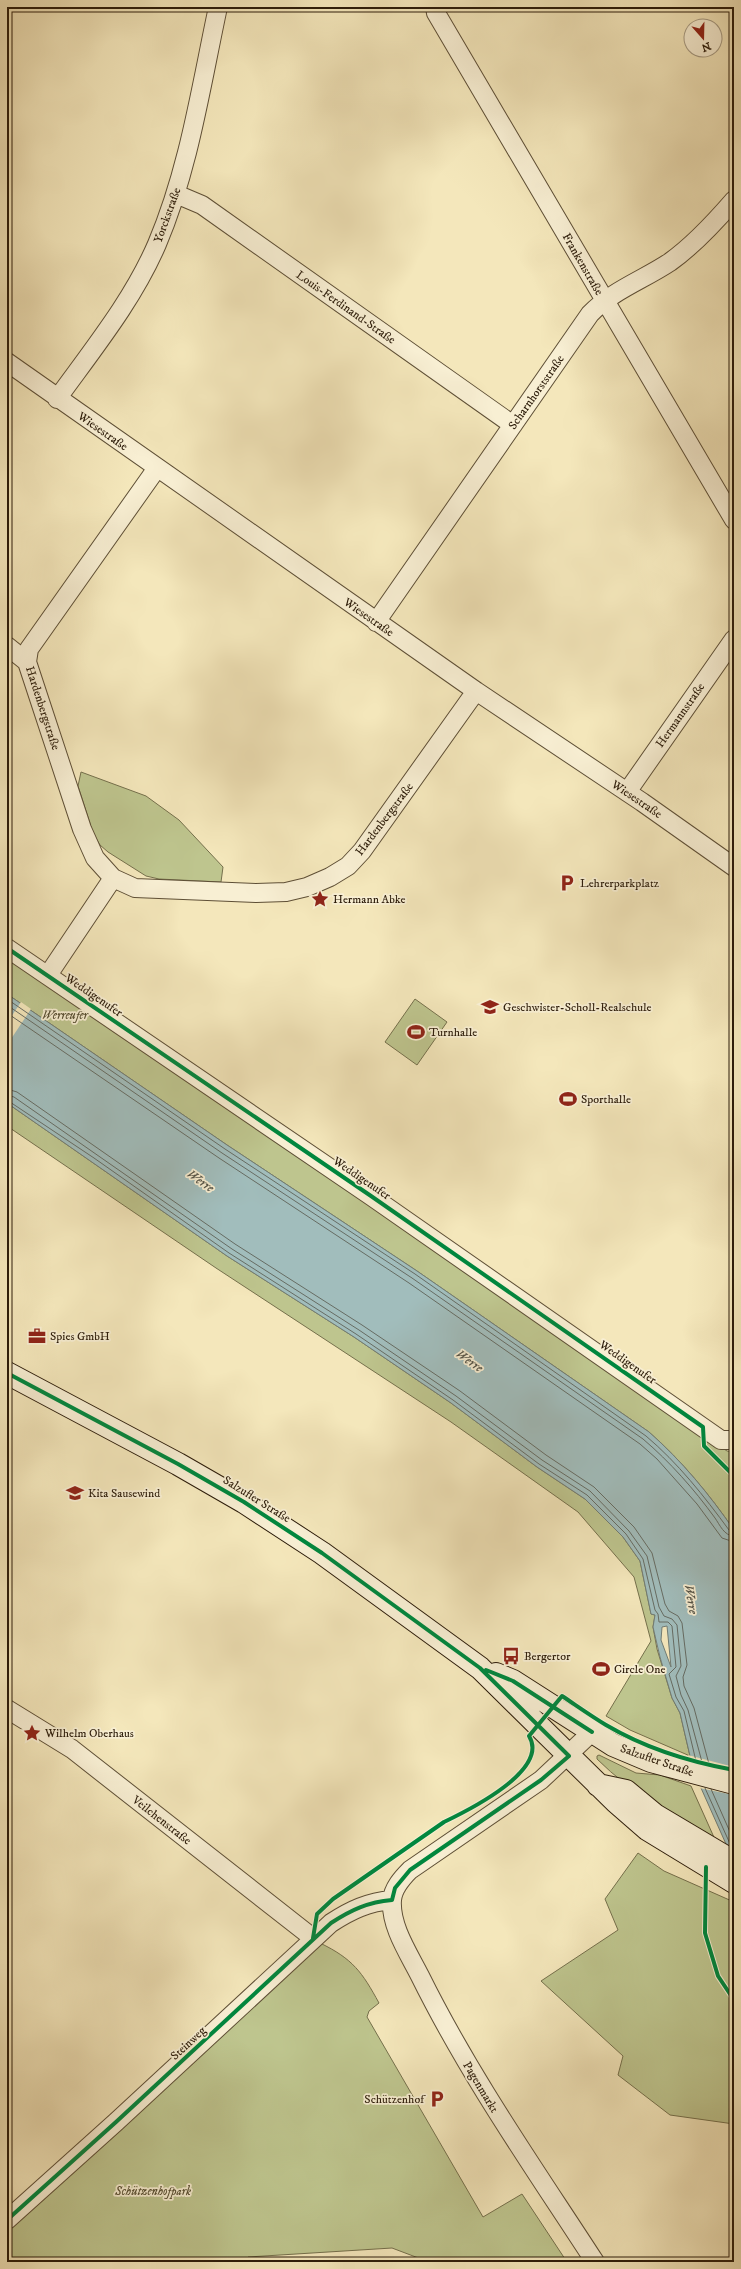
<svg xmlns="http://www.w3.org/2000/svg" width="741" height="2269" font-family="'IM FELL DW Pica',serif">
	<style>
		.green { fill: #bec58e; stroke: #75704c }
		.water { fill: #a1bdbc; stroke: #727d75; fill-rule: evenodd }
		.pier { fill: #f4e7bb }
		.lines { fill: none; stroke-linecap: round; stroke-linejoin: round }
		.shore { stroke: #666c63; stroke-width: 1 }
		.street-casing { stroke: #5e4f36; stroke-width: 20 }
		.secondary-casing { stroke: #2c1c0a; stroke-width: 24 }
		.street { stroke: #f8efd3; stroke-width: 18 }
		.secondary { stroke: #f8efd3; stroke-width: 22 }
		.cycleway-casing { stroke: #f8efd3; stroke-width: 6 }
		.cycleway { stroke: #00873e; stroke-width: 4 }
		.labels { text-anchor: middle; stroke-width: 3.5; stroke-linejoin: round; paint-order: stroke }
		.street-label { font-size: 12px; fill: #2c1c0a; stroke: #f8efd3 }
		.poi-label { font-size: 12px; fill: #2c1c0a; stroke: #f8efd3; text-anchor: start }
		.park-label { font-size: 12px; font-style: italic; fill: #584f32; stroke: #f8efd3 }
		.water-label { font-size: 13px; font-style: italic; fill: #555448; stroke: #f8efd3 }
	</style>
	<rect width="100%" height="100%" fill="#f4e7bb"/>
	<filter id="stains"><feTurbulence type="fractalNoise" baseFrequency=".005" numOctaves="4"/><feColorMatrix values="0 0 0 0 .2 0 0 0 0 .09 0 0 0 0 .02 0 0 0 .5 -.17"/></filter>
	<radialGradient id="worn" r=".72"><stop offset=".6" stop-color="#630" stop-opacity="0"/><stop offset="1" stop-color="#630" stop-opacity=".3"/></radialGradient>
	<!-- green -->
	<path class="green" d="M 81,772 L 146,796 L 179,820 L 223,867 L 221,882 L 159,879 L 146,876 L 108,852 L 100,845 L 93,833 L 78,786 Z
		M 7,955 L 727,1451 L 734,1452 L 734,1530 C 709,1494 682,1461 649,1432 L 417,1271 L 227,1145 L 7,994 Z
		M 415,999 L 447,1022 L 417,1065 L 385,1042 Z
		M 7,1103 L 227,1256 L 354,1337 L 451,1403 L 537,1467 L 585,1499 L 623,1537 L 640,1561 L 651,1614 L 655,1615 L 653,1627 L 657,1649 L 672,1698 L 680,1713 L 690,1756 L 630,1730 L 606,1716 L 651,1641 L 634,1577 L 578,1512 L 451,1422 L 216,1268 L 7,1126 Z
		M 599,1755 L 636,1773 L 660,1775 L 691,1786 L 717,1844 C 676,1818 632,1794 597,1759 L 597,1756 Z
		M 638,1853 L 664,1871 L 734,1902 L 734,2124 L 670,2115 L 618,2075 L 623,2056 L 541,1981 L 618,1930 L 605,1899 Z
		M 320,1943 C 353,1959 362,1972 379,2003 L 369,2011 L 367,2017 L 483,2217 L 522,2194 L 567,2262 L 429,2262 L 392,2248 L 248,2257 L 243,2262 L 7,2262 L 7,2227 Z"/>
	<!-- water -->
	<path class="water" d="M 7,994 L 227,1145 L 417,1271 L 649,1432 C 682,1461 709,1494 734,1530 L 734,1862 L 701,1788 L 690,1756 L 680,1713 L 672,1698 L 660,1657 L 653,1627 L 655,1615 L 651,1614 L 640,1561 L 623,1537 L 585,1499 L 537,1467 L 451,1403 L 354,1337 L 227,1256 L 7,1103 ZM 667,1626 L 671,1667 L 661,1640 L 662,1627 Z"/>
	<!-- pier -->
	<path class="pier" d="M 21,1002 L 31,1009 L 7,1045 L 7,1023 Z
		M 688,1755 L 734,1767 L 734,1795 L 699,1788 Z"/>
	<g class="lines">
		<!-- shore -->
		<path class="shore" d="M 7,999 L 225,1149 L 415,1274 L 646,1436 C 678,1463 704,1496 729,1530 L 734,1531
			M 7,1005 L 222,1153 L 412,1278 L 643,1439 C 670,1462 694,1489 715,1518 C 720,1525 724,1536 734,1536
			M 7,1013 L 219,1158 L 409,1283 L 640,1444 L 657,1459 L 697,1504 L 722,1538 L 734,1542
			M 7,1089 L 17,1092 L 235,1244 L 362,1325 L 460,1391 L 546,1455 L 594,1487 L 634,1527 L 652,1553 L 665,1604 L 669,1611 L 678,1616 L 682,1623 L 687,1665 L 683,1677 L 684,1686 L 694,1708 L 709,1764
			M 7,1095 L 14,1097 L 232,1249 L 359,1330 L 456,1396 L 542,1460 L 590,1491 L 629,1531 L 647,1556 L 659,1607 L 664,1616 L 672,1619 L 677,1625 L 681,1666 L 676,1676 L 681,1695 L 688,1710 L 702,1762
			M 7,1100 L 94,1158 L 229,1253 L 356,1334 L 453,1400 L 539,1464 L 587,1495 L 626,1534 L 643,1559 L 655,1610 L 658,1614 L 659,1622 L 668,1622 L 672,1626 L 676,1667 L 669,1674 L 676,1697 L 684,1711 L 696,1761
			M 705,1788 L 731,1846
			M 711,1789 L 734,1841"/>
		<!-- street casing -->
		<g class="street-casing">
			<path id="street" d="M 435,7 L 436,13 L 734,520
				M 176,194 L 202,205 L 513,425
				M 7,362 L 476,691 L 642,802 L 734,867
				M 57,399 C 93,349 133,300 157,244 C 189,169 201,86 218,7
				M 157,468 L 29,649 L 27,662 L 82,829 L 95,858 L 113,878 L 135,888 L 256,893 L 286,892 L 307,887 L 330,877 L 348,866 L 362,851 L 476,691
				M 376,622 L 590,314 C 613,290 643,280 670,262 C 694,245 715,222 734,200
				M 7,646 L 27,662
				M 627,792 L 734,639
				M 7,948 L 371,1196 L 721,1440 L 734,1440
				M 48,975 L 113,878
				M 7,1709 L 72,1749 L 313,1938
				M 592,1732 L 541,1780 L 410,1870 C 402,1878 393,1888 392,1900 C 390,1926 409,1954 420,1976 C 470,2077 534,2168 595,2262
				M 7,2220 L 116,2122 L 331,1923 C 351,1910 368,1902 392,1900"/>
		</g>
		<!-- secondary casing -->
		<g class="secondary-casing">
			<path id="secondary" d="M 7,1373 L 178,1464 L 244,1502 L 322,1553 L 480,1668 L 616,1802 L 647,1829 L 734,1882
				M 496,1674 L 513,1681 L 613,1745 L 651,1761 L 734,1783
				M 598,1785 L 626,1791 L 655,1815 L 734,1862"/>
		</g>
		<!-- street -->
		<use href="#street" class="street"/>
		<!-- secondary -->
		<use href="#secondary" class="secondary"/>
		<!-- cycleway casing -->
		<g class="cycleway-casing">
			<path id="cycleway" d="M 7,948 L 371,1196 L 703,1427 L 704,1446 L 734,1476
				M 7,1373 L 178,1464 L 244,1502 L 322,1553 L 480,1668 L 569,1756 L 541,1780 L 410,1870 L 395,1888 L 392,1900 C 368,1902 351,1910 331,1923 L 116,2122 L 7,2220
				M 486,1670 L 513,1681 L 592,1732
				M 706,1867 L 705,1933 L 718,1976 L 734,2000
				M 313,1938 L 317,1914 L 333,1899 L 444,1822 C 469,1810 550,1770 529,1736 L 562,1696 C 577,1706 591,1716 606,1725 C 645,1748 690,1762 734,1770"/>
		</g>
		<!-- cycleway -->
		<use href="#cycleway" class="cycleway"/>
	</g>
	<!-- icons -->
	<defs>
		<g id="parking-bare" transform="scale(1.38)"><path d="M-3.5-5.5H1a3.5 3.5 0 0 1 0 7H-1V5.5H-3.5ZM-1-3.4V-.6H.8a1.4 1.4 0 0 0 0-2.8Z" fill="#8f2418" stroke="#f8efd3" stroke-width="2.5" paint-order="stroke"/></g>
		<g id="sight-bare" transform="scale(1.38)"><path d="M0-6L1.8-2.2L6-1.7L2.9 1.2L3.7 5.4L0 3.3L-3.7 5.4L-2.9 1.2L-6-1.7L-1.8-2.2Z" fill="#8f2418" stroke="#f8efd3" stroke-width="2.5" paint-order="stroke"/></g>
		<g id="school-bare" transform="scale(1.38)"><path d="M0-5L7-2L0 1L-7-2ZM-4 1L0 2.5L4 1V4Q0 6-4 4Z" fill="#8f2418" stroke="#f8efd3" stroke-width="2.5" paint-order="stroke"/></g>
		<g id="stadium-bare" transform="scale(1.38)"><path d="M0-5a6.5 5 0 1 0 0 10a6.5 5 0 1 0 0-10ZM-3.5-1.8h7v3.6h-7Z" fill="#8f2418" stroke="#f8efd3" stroke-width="2.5" paint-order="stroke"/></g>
		<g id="office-bare" transform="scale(1.38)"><path d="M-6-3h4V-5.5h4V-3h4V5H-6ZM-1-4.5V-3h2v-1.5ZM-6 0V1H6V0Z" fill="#8f2418" stroke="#f8efd3" stroke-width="2.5" paint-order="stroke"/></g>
		<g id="bus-bare" transform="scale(1.38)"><path d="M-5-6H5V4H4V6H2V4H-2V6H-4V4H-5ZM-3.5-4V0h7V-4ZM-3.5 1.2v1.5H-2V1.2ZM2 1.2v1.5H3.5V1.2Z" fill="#8f2418" stroke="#f8efd3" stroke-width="2.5" paint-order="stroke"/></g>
	</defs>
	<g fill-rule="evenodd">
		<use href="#parking-bare" x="567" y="883"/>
		<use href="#sight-bare" x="320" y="899"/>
		<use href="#school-bare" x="490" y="1007"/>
		<use href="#stadium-bare" x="416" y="1032"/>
		<use href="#stadium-bare" x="568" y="1099"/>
		<use href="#office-bare" x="37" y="1336"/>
		<use href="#school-bare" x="75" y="1493"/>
		<use href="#bus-bare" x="511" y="1656"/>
		<use href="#stadium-bare" x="601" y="1669"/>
		<use href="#sight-bare" x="32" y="1733"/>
		<use href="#parking-bare" x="437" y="2099"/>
	</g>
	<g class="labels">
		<!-- street labels -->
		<g class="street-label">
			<text transform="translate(167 215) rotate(-70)" y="4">Yorckstraße</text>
			<text transform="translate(583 264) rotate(60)" y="4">Frankenstraße</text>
			<text transform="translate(346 307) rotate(35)" y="4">Louis-Ferdinand-Straße</text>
			<text transform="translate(536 392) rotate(-55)" y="4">Scharnhorststraße</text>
			<text transform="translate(103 431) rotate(35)" y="4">Wiesestraße</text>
			<text transform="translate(369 617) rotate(35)" y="4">Wiesestraße</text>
			<text transform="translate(43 708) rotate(72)" y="4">Hardenbergstraße</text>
			<text transform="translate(680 715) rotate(-55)" y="4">Hermannstraße</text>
			<text transform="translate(637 799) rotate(34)" y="4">Wiesestraße</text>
			<text transform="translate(384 819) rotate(-53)" y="4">Hardenbergstraße</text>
			<text transform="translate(94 995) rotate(34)" y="4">Weddigenufer</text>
			<text transform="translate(362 1178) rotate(34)" y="4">Weddigenufer</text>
			<text transform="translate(628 1362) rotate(35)" y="4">Weddigenufer</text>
			<text transform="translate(257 1499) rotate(32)" y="4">Salzufler Straße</text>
			<text transform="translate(657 1760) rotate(19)" y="4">Salzufler Straße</text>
			<text transform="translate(162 1820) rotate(38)" y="4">Veilchenstraße</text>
			<text transform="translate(188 2043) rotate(-43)" y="4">Steinweg</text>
			<text transform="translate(481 2087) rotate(59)" y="4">Pagenmarkt</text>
		</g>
		<!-- poi labels -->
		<g class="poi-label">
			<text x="580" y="887">Lehrerparkplatz</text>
			<text x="333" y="903">Hermann Abke</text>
			<text x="503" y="1011">Geschwister-Scholl-Realschule</text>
			<text x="429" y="1036">Turnhalle</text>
			<text x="581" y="1103">Sporthalle</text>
			<text x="50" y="1340">Spies GmbH</text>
			<text x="88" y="1497">Kita Sausewind</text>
			<text x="524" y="1660">Bergertor</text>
			<text x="614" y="1673">Circle One</text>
			<text x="45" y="1737">Wilhelm Oberhaus</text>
			<text x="424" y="2103" text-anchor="end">Schützenhof</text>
		</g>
		<!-- park labels -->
		<g class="park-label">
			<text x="65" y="1019">Werreufer</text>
			<text x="153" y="2195">Schützenhofpark</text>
		</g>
		<!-- water labels -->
		<g class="water-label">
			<text transform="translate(201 1180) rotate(34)" y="5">Werre</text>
			<text transform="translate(470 1360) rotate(34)" y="5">Werre</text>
			<text transform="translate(692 1599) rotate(80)" y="5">Werre</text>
		</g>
	</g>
	<!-- margin -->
	<rect width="741" height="2269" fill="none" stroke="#f4e7bb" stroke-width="24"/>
	<rect x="8" y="8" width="725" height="2253" fill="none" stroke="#2c1c0a" stroke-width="2"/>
	<rect x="12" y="12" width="717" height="2245" fill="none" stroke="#2c1c0a"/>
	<!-- north arrow -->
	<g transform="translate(703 38) rotate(160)"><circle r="19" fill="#f8efd3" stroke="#a69b83"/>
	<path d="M0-3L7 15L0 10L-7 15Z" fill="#8f2418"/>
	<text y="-6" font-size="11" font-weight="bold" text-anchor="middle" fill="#2c1c0a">N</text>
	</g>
	<rect width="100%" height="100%" filter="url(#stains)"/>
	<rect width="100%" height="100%" fill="url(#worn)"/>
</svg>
